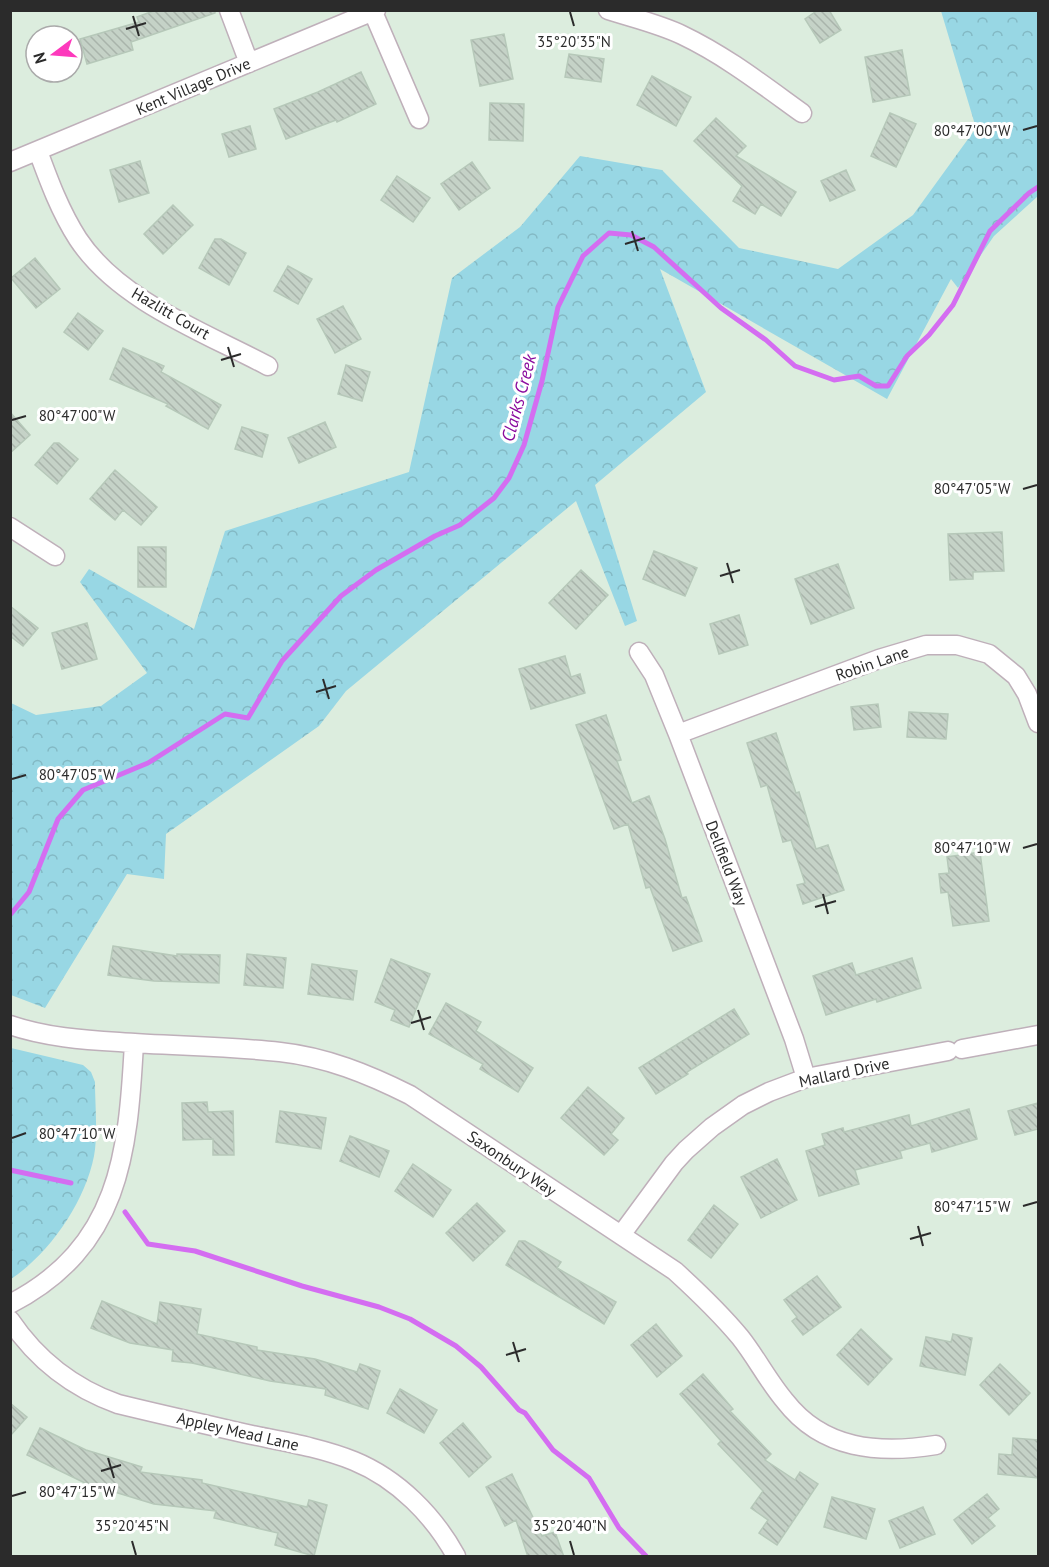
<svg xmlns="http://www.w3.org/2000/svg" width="1049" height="1567" font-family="'PT Sans',sans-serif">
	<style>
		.forest { fill: url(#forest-crowns) }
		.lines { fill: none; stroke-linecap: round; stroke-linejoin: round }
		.stream { stroke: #d46df1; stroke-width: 5 }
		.building { fill: url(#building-back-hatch); stroke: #b6c8b9; stroke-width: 1.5 }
		.minor-casing { stroke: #bfb0ba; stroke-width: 21 }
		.minor { stroke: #fff; stroke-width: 18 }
		.ticks { fill: none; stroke: #2b2b2b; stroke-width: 2 }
		.labels { text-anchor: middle; stroke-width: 6; stroke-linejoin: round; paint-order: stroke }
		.street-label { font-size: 16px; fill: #2b2b2b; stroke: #fff }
		.water-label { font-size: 18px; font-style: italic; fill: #8a0b9e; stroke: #fff }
		.ticks-label { font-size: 15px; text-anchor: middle; fill: #2b2b2b; stroke: #fff; stroke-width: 6; stroke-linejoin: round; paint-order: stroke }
	</style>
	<defs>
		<pattern id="forest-crowns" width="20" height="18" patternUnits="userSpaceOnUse" patternTransform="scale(1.5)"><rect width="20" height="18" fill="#98d7e4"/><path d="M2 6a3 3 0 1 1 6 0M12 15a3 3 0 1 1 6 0" fill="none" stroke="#83b9c4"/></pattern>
		<pattern id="building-back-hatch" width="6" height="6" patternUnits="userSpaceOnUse" patternTransform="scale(1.5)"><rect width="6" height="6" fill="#c5d2c7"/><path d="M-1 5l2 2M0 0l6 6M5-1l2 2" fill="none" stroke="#a9b4ab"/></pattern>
	</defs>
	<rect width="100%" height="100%" fill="#dcedde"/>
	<!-- forest -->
	<path class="forest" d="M 941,11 L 1038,11 L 1038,196 L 994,236 L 958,288 L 951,279 L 887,399 L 660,269 L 706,392 L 595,485 L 637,621 L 625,626 L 576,501 L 346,691 L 319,726 L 166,834 L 164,879 L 127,874 L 45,1008 L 11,995 L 11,703 L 36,715 L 101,706 L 147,673 L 80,582 L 89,569 L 194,629 L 225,531 L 409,472 L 452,278 L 520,227 L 580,156 L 662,170 L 739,248 L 838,269 L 913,215 L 976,128 Z
		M 11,1048 L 83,1065 L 91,1072 L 95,1082 C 95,1103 98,1135 94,1156 C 85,1202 50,1253 11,1279 Z"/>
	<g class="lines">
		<!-- stream -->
		<path class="stream" d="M 10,915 L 29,892 L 58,819 L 83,790 L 148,763 L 225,714 L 248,718 L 282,661 L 341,596 L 376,570 L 435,536 L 460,525 L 494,498 L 509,478 L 524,445 L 542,381 L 558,307 L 583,256 L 609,233 L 631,235 L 654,247 L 721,308 L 766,340 L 795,366 L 834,380 L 859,376 L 876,386 L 888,386 L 907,356 L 929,335 L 953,305 L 990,231 L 1029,193 L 1038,187
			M 10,1170 L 71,1183
			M 125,1212 L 148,1244 L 195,1251 L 302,1286 L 379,1307 L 410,1319 L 456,1346 L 481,1367 L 519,1410 L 525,1413 L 553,1450 L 589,1478 L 619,1528 L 646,1556"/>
	</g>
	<!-- building -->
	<path class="building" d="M 156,10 L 215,10 L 215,13 L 131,42 L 133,50 L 87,64 L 80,39 L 139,22 L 137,17 Z
		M 818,10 L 829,10 L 841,30 L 820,43 L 805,19 Z
		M 504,34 L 513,79 L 480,86 L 471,40 Z
		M 902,50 L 910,95 L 873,102 L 865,57 Z
		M 569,54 L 604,59 L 601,82 L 565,77 Z
		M 361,72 L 376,104 L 337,122 L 336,120 L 286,139 L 274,109 L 318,92 Z
		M 652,76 L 691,97 L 676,126 L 637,105 Z
		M 490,103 L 524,104 L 523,141 L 489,140 Z
		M 890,113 L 916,124 L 896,167 L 871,156 Z
		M 716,118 L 746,146 L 736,156 L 796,192 L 781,216 L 761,204 L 755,214 L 733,201 L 742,186 L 694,141 Z
		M 250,126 L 256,149 L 229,157 L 222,134 Z
		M 140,161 L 149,193 L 119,202 L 110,170 Z
		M 472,162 L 490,188 L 459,210 L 441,184 Z
		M 846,170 L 855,190 L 830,201 L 821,181 Z
		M 397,176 L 430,198 L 413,222 L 381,200 Z
		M 173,205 L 193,225 L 163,254 L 144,234 Z
		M 215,239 L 221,239 L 246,253 L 229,285 L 199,268 Z
		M 35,258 L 60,289 L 36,308 L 11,278 Z
		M 288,266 L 312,279 L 298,304 L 274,291 Z
		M 343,306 L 361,339 L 335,353 L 317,319 Z
		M 78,313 L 103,331 L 88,350 L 64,332 Z
		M 123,348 L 164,366 L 161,372 L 221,405 L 208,429 L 166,406 L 168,404 L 110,379 Z
		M 346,365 L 370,372 L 362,401 L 338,394 Z
		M 10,412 L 30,435 L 10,453 Z
		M 325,422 L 336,447 L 299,463 L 288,438 Z
		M 242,427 L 268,435 L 262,457 L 235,449 Z
		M 54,443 L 59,443 L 78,459 L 57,484 L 35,465 Z
		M 115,470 L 157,507 L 141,525 L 123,510 L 115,520 L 90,499 Z
		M 1002,532 L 1004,571 L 973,572 L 973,579 L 950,580 L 948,534 Z
		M 138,547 L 166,547 L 166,587 L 138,587 Z
		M 654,551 L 697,568 L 685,596 L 643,579 Z
		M 838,564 L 854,608 L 811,624 L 795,579 Z
		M 581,570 L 608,595 L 576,629 L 549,603 Z
		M 10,606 L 38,628 L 23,646 L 10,636 Z
		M 739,615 L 748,645 L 719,654 L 710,624 Z
		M 87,623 L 97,659 L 62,669 L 52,633 Z
		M 565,656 L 571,677 L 580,674 L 585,693 L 531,709 L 519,669 Z
		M 878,704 L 881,727 L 854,730 L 851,707 Z
		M 909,712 L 948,714 L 946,739 L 907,737 Z
		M 606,715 L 621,760 L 617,761 L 632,803 L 649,796 L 665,839 L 682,898 L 686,897 L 702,941 L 673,951 L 650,887 L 646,888 L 628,824 L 614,829 L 576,725 Z
		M 776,733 L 796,793 L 799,792 L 816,849 L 828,845 L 844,890 L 803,904 L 797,885 L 805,883 L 791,840 L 783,842 L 767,785 L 761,787 L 747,743 Z
		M 980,852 L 989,921 L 953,926 L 948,892 L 941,893 L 939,874 L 949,873 L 947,857 Z
		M 113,946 L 177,956 L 177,954 L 220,955 L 219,983 L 154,981 L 108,975 Z
		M 247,954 L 286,958 L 283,988 L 244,985 Z
		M 912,958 L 921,988 L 877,1002 L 876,999 L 826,1015 L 813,976 L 852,963 L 856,975 Z
		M 391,959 L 430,974 L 409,1027 L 391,1020 L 395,1010 L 375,1002 Z
		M 312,964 L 357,971 L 353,1000 L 308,994 Z
		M 446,1003 L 481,1022 L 476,1031 L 533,1068 L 518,1092 L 480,1069 L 483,1064 L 429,1034 Z
		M 734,1009 L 749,1034 L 687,1072 L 688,1074 L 656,1094 L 639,1068 Z
		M 588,1087 L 624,1118 L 611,1134 L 618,1140 L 604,1155 L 561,1118 Z
		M 207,1102 L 208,1112 L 233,1111 L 234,1155 L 213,1155 L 213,1139 L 183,1140 L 182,1103 Z
		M 1038,1103 L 1038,1129 L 1015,1135 L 1008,1111 Z
		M 969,1109 L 977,1139 L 932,1152 L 930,1143 L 900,1151 L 902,1158 L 855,1170 L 859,1184 L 819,1196 L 806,1151 L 825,1145 L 822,1134 L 843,1128 L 844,1132 L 909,1115 L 911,1126 Z
		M 280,1111 L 326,1118 L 321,1149 L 276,1142 Z
		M 350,1136 L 389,1151 L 379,1177 L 340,1161 Z
		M 777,1159 L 797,1200 L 761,1218 L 741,1177 Z
		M 413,1164 L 451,1190 L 433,1217 L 395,1191 Z
		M 477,1203 L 505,1231 L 473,1261 L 446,1233 Z
		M 714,1205 L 738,1224 L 711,1258 L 688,1240 Z
		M 519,1241 L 525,1241 L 561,1262 L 557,1268 L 616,1302 L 604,1324 L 506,1265 Z
		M 817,1276 L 841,1307 L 803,1335 L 792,1321 L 797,1317 L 784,1300 Z
		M 102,1301 L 157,1324 L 160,1302 L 201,1309 L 197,1334 L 257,1347 L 257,1350 L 315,1359 L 357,1372 L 360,1364 L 380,1371 L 368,1409 L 325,1395 L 326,1389 L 270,1381 L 192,1363 L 172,1361 L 173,1350 L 130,1343 L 91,1328 Z
		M 656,1324 L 682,1356 L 657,1377 L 631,1345 Z
		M 861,1329 L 892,1359 L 868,1385 L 837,1355 Z
		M 953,1334 L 972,1338 L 965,1375 L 920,1366 L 926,1337 L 951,1342 Z
		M 1000,1364 L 1030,1393 L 1009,1415 L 980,1385 Z
		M 703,1374 L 733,1409 L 730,1411 L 771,1454 L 765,1460 L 795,1480 L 800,1472 L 818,1484 L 777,1545 L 759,1533 L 768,1520 L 751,1508 L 763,1491 L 718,1444 L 721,1441 L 680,1394 Z
		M 400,1389 L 437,1410 L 424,1433 L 387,1413 Z
		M 10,1403 L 27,1417 L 10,1436 Z
		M 463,1423 L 491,1457 L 469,1477 L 440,1443 Z
		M 40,1428 L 86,1450 L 142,1467 L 140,1472 L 202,1480 L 202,1483 L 307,1507 L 309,1500 L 327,1505 L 314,1556 L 275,1545 L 278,1533 L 214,1518 L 216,1511 L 154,1504 L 85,1483 L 27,1455 Z
		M 1013,1438 L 1038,1440 L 1038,1478 L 998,1474 L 999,1454 L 1012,1455 Z
		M 512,1474 L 542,1536 L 555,1532 L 564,1557 L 528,1557 L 516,1520 L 505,1526 L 486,1487 Z
		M 987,1494 L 999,1509 L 988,1518 L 995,1526 L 972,1544 L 954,1520 Z
		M 832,1497 L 875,1509 L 866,1539 L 824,1527 Z
		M 923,1507 L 935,1534 L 900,1548 L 889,1521 Z"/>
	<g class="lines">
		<!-- minor casing -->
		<g class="minor-casing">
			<path id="minor" d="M 229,10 L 249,63
				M 608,10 C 633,18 659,24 682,35 C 726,56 763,85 802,113
				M 373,12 L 419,119
				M 38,151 C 49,181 60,211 78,239 C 119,301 204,332 268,366
				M 10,162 L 376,10
				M 10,527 L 55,556
				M 639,652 L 654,675 L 678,734 L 794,1039 L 806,1078
				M 678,734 L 879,659 L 926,645 L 957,645 L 989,654 L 1016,676 L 1027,694 L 1038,723
				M 10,1025 C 45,1037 83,1040 119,1042 C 172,1046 226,1046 280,1052 C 326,1057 368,1074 410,1095 L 675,1271 C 698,1292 720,1313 740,1337 C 756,1357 768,1381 785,1401 C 823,1450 879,1454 936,1445
				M 962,1049 L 1038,1035
				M 621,1235 L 674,1163 L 686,1150 L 712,1127 L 743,1105 L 769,1092 L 806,1078 L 948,1051
				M 10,1304 C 120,1247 128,1154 134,1043
				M 10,1320 C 37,1360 73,1388 118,1404 C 163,1415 208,1425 252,1435 C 286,1442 322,1448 354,1461 C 398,1479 434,1516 456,1556"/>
		</g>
		<!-- minor -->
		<use href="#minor" class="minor"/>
	</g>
	<!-- ticks -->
	<path class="ticks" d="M 570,12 L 574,26M 133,16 L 139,36M 126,29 L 146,23M 1023,130 L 1037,126M 632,231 L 638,251M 625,244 L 645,238M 228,347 L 234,367M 221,360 L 241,354M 12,420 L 26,416M 1023,489 L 1037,485M 727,563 L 733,583M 720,576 L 740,570M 323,679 L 329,699M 316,692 L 336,686M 12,779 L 26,775M 1023,848 L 1037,844M 823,894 L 828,914M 815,907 L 836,901M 418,1010 L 424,1030M 411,1023 L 431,1017M 12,1138 L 26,1133M 1023,1206 L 1037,1202M 918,1226 L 923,1246M 910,1239 L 931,1233M 513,1342 L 519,1362M 506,1355 L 526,1349M 108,1458 L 114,1478M 101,1471 L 121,1465M 12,1496 L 26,1492M 132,1541 L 136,1555M 570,1541 L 574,1555"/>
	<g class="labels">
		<!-- street labels -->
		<g class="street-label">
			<text transform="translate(193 86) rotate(-23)" y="6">Kent Village Drive</text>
			<text transform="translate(171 313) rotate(30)" y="6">Hazlitt Court</text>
			<text transform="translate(872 663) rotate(-19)" y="6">Robin Lane</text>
			<text transform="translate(727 863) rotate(69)" y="6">Dellfield Way</text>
			<text transform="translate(844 1072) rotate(-12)" y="6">Mallard Drive</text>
			<text transform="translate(512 1163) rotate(34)" y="6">Saxonbury Way</text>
			<text transform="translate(238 1431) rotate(13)" y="6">Appley Mead Lane</text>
		</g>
		<!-- water labels -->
		<g class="water-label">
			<text transform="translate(519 398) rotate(-75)" y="6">Clarks Creek</text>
		</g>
	</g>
	<g class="ticks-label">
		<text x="574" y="47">35°20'35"N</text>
		<text x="972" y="136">80°47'00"W</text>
		<text x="77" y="421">80°47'00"W</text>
		<text x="972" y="494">80°47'05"W</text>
		<text x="77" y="780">80°47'05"W</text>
		<text x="972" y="853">80°47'10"W</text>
		<text x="77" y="1139">80°47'10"W</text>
		<text x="972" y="1212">80°47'15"W</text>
		<text x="77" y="1497">80°47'15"W</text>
		<text x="132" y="1531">35°20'45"N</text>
		<text x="570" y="1531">35°20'40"N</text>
	</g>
	<!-- border -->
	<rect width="1049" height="1567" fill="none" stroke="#2b2b2b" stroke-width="24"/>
	<!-- north arrow -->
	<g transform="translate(54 54) rotate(254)"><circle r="28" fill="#ffffff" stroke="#aaaaaa" stroke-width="1.5"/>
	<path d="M0-4.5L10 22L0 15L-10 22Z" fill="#fd39bc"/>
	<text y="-9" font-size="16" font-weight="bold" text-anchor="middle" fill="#2b2b2b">N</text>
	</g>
</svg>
